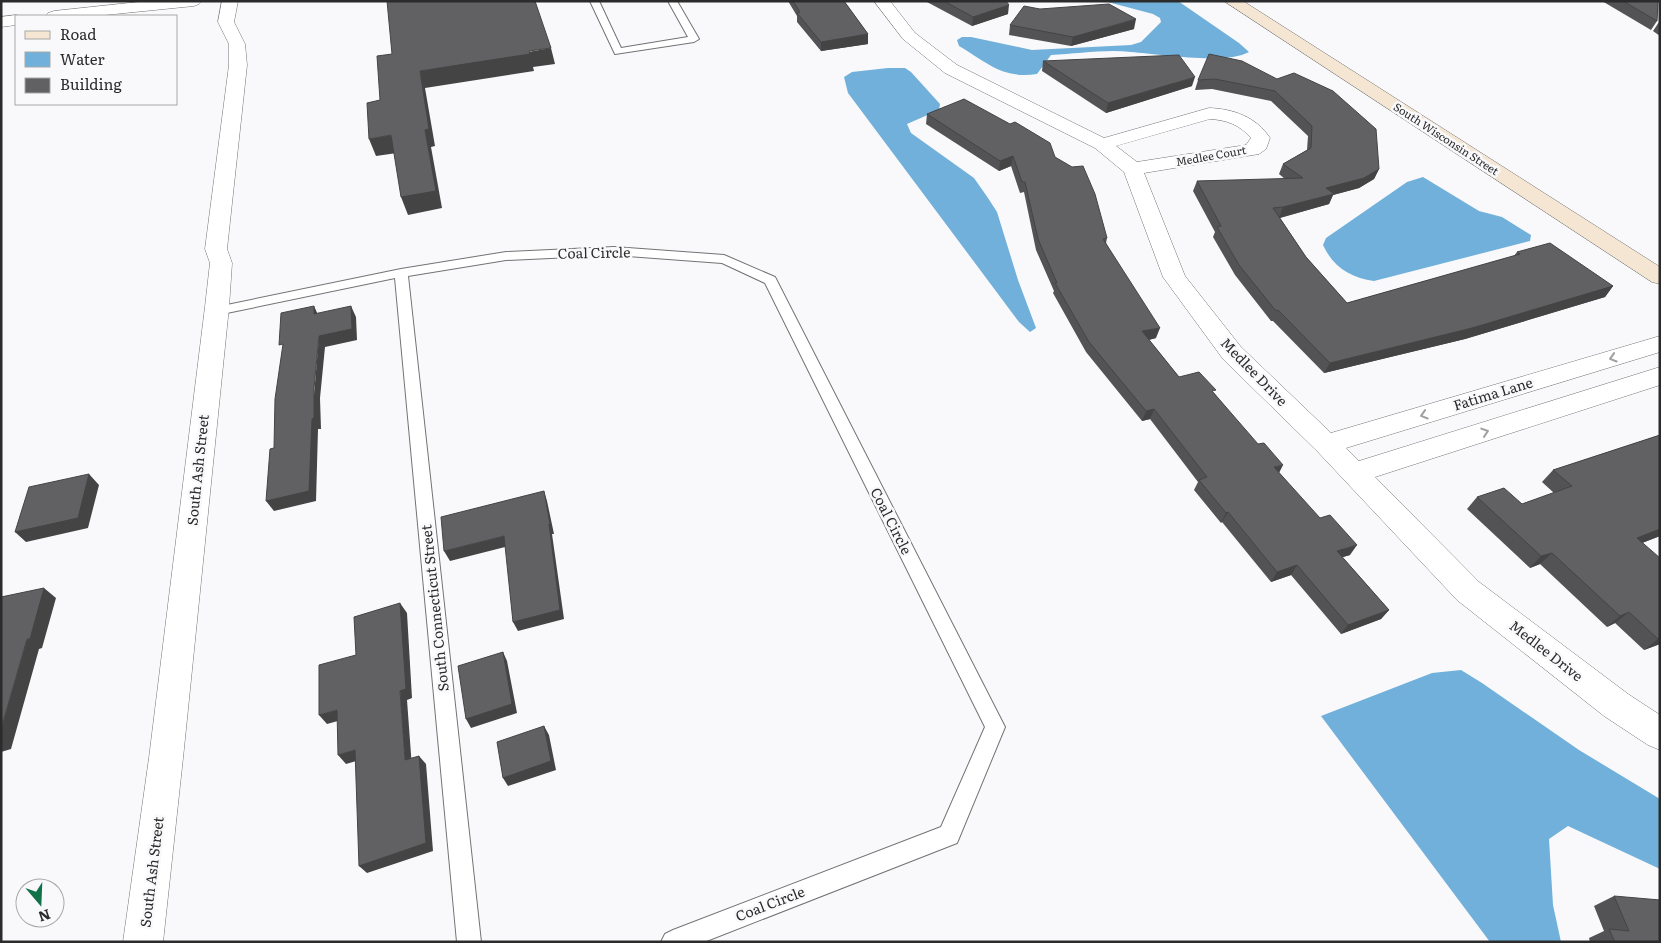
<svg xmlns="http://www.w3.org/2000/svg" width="1661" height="943" font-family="Literata,serif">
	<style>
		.water { fill: #71b0da }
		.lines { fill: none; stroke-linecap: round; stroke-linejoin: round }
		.lane-casing { stroke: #727374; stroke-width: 2 }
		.street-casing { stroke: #727374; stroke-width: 1 }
		.secondary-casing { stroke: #727374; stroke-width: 1 }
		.lane { fill: #fff; fill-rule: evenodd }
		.street { fill: #fff; fill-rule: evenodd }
		.secondary { fill: #f4e6d3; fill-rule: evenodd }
		.wall { fill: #535355 }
		.shaded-wall { fill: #444445 }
		.building { fill: #616163; stroke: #444445 }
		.oneway { stroke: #a0a0a0 }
		.labels { text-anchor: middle; stroke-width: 5; stroke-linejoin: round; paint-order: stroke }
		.far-street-label { font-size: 11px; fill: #2b2b2c; stroke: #f9f9fb }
		.street-label { font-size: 14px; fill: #2b2b2c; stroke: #f9f9fb }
	</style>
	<rect width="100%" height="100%" fill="#f9f9fb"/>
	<!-- water -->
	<path class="water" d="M 1104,1 L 1178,1 L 1239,43 L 1249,52 C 1226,65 1158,54 1131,52 C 1105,49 1077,54 1051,55 L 1037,74 C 1002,79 988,63 959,46 L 957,40 L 962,37 L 971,37 L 1032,50 L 1131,45 L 1141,42 L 1161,22 L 1160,18 L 1153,14 Z
		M 888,68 L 905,68 L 911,72 L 940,104 L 939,110 L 907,124 L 911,133 L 974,178 L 988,198 L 997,212 L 1018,280 L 1036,328 L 1030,332 L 1019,322 L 848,93 L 844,77 L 852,72 Z
		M 1423,177 L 1479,211 L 1502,217 L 1531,235 L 1530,241 L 1374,281 C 1351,278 1333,267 1323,245 L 1326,238 L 1407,182 Z
		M 1461,670 L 1482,683 L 1579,750 L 1660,799 L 1660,869 L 1568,826 L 1549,839 L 1553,905 L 1561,942 L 1490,942 L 1321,716 L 1432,673 Z"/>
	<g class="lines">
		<!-- lane casing -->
		<g class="lane-casing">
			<path id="lane" d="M 590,1 L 599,1 L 621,48 L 688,37 L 668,1 L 677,1 L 699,39 L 694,42 L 615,54 Z
				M 614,247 L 724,255 L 775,277 L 1005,727 L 957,843 L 704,942 L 661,942 L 665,934 L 673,930 L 941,827 L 985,727 L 765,283 L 722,263 L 614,255 L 506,260 L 408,276 L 481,942 L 457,942 L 395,278 L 217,315 L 212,314 L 210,311 L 212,308 L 217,307 L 401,269 L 506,252 Z"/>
		</g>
		<!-- street casing -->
		<g class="street-casing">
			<path id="street" d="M 148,1 L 202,1 L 199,4 L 194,6 L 95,16 L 46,16 L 48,13 L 54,11 Z
				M 222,1 L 238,1 L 234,22 L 245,44 L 247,65 L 227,249 L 232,263 L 229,307 L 183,758 L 163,942 L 123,942 L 149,758 L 205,307 L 210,263 L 205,249 L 229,65 L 229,44 L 218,22 Z
				M 874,1 L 890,1 L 915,33 L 957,65 L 1104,138 L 1209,108 C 1234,109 1256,117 1270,138 L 1266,149 L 1259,154 L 1144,173 L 1185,276 L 1241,347 L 1331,433 L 1660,336 L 1660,352 L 1346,448 L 1359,461 L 1660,367 L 1660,385 L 1375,477 L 1479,582 L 1628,694 L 1660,715 L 1660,750 L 1648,745 L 1604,716 L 1457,600 L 1317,451 L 1223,359 L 1163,277 L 1124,172 L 1095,148 L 945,73 L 903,39 ZM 1210,119 C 1227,120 1240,125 1251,138 L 1246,145 L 1137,162 L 1116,146 Z
				M 16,15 L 20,16 L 16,16 L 16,25 L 1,27 L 1,17 Z"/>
		</g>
		<!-- secondary casing -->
		<g class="secondary-casing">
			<path id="secondary" d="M 1224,1 L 1243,1 L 1660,267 L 1660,284 L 1652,282 Z"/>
		</g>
		<!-- lane -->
		<use href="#lane" class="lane"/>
		<!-- street -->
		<use href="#street" class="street"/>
		<!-- secondary -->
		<use href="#secondary" class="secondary"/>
	</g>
	<!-- wall -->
	<path class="wall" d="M 788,1 L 844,1 L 868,34 L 868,44 L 821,51 L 797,22 L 797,16 Z
		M 927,1 L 1006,1 L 1008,14 L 972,26 L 927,2 Z
		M 1602,1 L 1658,1 L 1657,21 L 1651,30 Z
		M 1659,22 L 1660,22 L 1660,36 L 1653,31 Z
		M 1010,25 L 1134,29 L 1071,46 L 1009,35 Z
		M 1043,61 L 1192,86 L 1106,113 L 1042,71 Z
		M 1242,61 L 1379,169 L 1374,179 L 1359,188 L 1333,195 L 1329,204 L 1280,218 L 1306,257 L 1347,303 L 1514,256 L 1517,252 L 1613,286 L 1605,297 L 1465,339 L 1324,373 L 1273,321 L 1271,321 L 1235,275 L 1213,237 L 1215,232 L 1193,191 L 1197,181 L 1285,179 L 1279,174 L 1283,164 L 1307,150 L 1308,136 L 1271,101 L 1212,89 L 1195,90 L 1198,80 Z
		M 927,114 L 1055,157 L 1107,238 L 1106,243 L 1156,338 L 1149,340 L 1179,377 L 1214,393 L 1279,473 L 1350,555 L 1342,557 L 1389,610 L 1381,619 L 1341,634 L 1291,575 L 1271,582 L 1222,522 L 1221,523 L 1194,490 L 1198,482 L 1150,419 L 1142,421 L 1086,352 L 1053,293 L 1054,291 L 1036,250 L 1024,192 L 1020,193 L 1011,166 L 999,171 L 926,124 Z
		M 1660,435 L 1660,536 L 1642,543 L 1660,644 L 1644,650 L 1615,623 L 1607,627 L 1540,564 L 1530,568 L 1467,509 L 1477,497 L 1522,504 L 1554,493 L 1542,482 L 1553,470 Z
		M 1614,896 L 1660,942 L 1590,942 L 1589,938 L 1604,931 L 1594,906 Z"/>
	<!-- shaded-wall -->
	<path class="shaded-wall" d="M 1009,5 L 1008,14 L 972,26 L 973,17 Z
		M 1136,19 L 1134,29 L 1071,46 L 1073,37 Z
		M 868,34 L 868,44 L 821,51 L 821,42 Z
		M 551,48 L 555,64 L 533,67 L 534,71 L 425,88 L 435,146 L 431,147 L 442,208 L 408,215 L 401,197 L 425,130 L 420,71 Z
		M 1195,77 L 1192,86 L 1106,113 L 1108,103 Z
		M 391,135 L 397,153 L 376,156 L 369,139 Z
		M 1013,156 L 1011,166 L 999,171 L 1000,161 Z
		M 1379,169 L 1374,179 L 1359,188 L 1333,195 L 1329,204 L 1279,218 L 1283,207 L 1326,188 Z
		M 1613,286 L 1605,297 L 1465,339 L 1324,373 L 1330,363 Z
		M 314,306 L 319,317 L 314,314 Z
		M 351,306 L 356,317 L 357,340 L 325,347 L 320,398 L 321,429 L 318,429 L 316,501 L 274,511 L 266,501 L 312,419 L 319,336 Z
		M 1160,328 L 1156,338 L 1139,342 L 1142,331 Z
		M 1154,409 L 1150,419 L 1142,421 L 1146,411 Z
		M 1283,465 L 1278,475 L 1274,467 Z
		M 89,474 L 99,485 L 88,528 L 26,542 L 15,532 Z
		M 544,491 L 547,501 L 554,534 L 552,534 L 564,619 L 518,631 L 513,622 L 549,524 Z
		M 1228,512 L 1222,522 L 1221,523 L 1226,513 Z
		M 1660,529 L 1660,536 L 1624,550 L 1637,538 Z
		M 504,536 L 509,546 L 450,561 L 444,551 Z
		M 1357,545 L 1350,555 L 1330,561 L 1337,551 Z
		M 1552,553 L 1540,564 L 1530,568 L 1541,556 Z
		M 1297,565 L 1291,575 L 1271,582 L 1277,572 Z
		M 44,588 L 56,598 L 42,648 L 39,649 L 11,749 L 1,752 L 1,729 L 27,639 Z
		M 400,603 L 407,613 L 412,698 L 407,700 L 412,768 L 405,760 L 400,691 Z
		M 1389,610 L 1381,619 L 1341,634 L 1348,625 Z
		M 1629,612 L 1615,623 L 1607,627 L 1620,616 Z
		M 1660,638 L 1660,644 L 1644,650 L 1658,639 Z
		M 503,652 L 507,661 L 517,713 L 471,728 L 466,719 Z
		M 337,710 L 345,719 L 327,724 L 319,715 Z
		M 544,726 L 549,735 L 556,770 L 508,786 L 503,778 Z
		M 355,750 L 363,759 L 346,764 L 338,755 Z
		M 419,756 L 426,764 L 433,851 L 367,873 L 359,866 Z"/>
	<!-- building -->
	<path class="building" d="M 387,1 L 535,1 L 551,48 L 529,51 L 530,54 L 420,71 L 429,129 L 425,130 L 436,191 L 401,197 L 391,135 L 369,139 L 367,103 L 380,100 L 377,56 L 392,54 Z
		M 793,1 L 844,1 L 868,34 L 821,42 L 797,13 L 800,12 Z
		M 944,1 L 1006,1 L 1009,5 L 973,17 Z
		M 1623,1 L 1658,1 L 1657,21 Z
		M 1109,4 L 1136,19 L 1073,37 L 1010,25 L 1024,6 L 1040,9 Z
		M 1209,54 L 1242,61 L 1277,79 L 1294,73 L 1333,91 L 1376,129 L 1379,169 L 1364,178 L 1326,188 L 1334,194 L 1283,207 L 1273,208 L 1306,257 L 1347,303 L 1520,254 L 1517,252 L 1550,243 L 1613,286 L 1472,328 L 1330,363 L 1278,310 L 1276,311 L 1239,265 L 1217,227 L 1221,226 L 1197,181 L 1303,178 L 1283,164 L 1311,148 L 1312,126 L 1275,91 L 1215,79 L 1198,80 Z
		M 1179,55 L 1195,77 L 1108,103 L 1043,61 Z
		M 964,99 L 1010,124 L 1015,122 L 1050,143 L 1055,157 L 1072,167 L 1083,166 L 1095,194 L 1107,238 L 1103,239 L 1160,328 L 1142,331 L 1179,377 L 1199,372 L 1216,390 L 1212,391 L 1258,444 L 1264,443 L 1283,465 L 1274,467 L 1320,518 L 1330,515 L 1357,545 L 1337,551 L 1389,610 L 1348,625 L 1297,565 L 1277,572 L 1228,512 L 1226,513 L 1199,480 L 1207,477 L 1154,409 L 1146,411 L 1089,342 L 1055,283 L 1057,283 L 1038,239 L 1025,182 L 1022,182 L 1013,156 L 1000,161 L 927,114 Z
		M 314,306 L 314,314 L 351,306 L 352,329 L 319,336 L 314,388 L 314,418 L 312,419 L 309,491 L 266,501 L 270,449 L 274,448 L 275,399 L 283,344 L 279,345 L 281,313 Z
		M 1660,435 L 1660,529 L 1637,538 L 1660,558 L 1660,638 L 1658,639 L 1629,612 L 1620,616 L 1552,553 L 1541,556 L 1477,497 L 1504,488 L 1522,504 L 1572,486 L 1553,470 Z
		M 89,474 L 78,518 L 15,532 L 29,487 Z
		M 544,491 L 550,524 L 549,524 L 560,610 L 513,622 L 504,536 L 444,551 L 441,517 Z
		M 44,588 L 30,639 L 27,639 L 1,729 L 1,597 Z
		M 400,603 L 406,689 L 400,691 L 405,760 L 419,756 L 426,843 L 359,866 L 355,750 L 338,755 L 337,710 L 319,715 L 319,665 L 356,655 L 354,617 Z
		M 503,652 L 512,704 L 466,719 L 458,666 Z
		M 544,726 L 551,761 L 503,778 L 497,742 Z
		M 1614,896 L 1660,900 L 1660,942 L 1615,942 L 1609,929 L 1629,931 Z"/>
	<!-- one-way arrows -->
	<defs><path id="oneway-chevron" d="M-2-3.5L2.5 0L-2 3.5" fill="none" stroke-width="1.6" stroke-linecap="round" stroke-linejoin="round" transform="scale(1.25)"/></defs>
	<g class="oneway">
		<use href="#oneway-chevron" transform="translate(1613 358) rotate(163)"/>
		<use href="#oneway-chevron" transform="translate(1424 415) rotate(163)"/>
		<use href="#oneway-chevron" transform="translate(1485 432) rotate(-18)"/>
	</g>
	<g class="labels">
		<!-- far-street labels -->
		<g class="far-street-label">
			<text transform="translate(1446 139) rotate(33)" y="4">South Wisconsin Street</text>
			<text transform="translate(1211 156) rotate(-10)" y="4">Medlee Court</text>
		</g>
		<!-- street labels -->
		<g class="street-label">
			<text transform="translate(594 253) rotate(-1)" y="5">Coal Circle</text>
			<text transform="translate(1254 372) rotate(46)" y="5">Medlee Drive</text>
			<text transform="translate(1493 394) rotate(-17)" y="5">Fatima Lane</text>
			<text transform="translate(198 470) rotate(-84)" y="5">South Ash Street</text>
			<text transform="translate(891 521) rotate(63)" y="5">Coal Circle</text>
			<text transform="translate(435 608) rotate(-96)" y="5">South Connecticut Street</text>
			<text transform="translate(1546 651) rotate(38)" y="5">Medlee Drive</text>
			<text transform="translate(152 872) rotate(-83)" y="5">South Ash Street</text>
			<text transform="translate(770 904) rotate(-21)" y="5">Coal Circle</text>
		</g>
	</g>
	<!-- border -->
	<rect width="1661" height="943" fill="none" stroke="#2b2b2c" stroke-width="5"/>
	<!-- legend -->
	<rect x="15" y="15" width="162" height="90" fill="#f9f9fb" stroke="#a7a7a8"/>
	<rect x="25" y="31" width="25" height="8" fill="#f4e6d3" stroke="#a7a7a8"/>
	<text x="60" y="40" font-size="15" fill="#2b2b2c">Road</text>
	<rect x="25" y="52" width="25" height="15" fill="#71b0da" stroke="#a7a7a8"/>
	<text x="60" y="65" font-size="15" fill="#2b2b2c">Water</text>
	<rect x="25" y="78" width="25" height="15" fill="#616163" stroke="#a7a7a8"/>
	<text x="60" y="90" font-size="15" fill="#2b2b2c">Building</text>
	<!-- north arrow -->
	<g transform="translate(40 903) rotate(161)"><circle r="24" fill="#f9f9fb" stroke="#a7a7a8"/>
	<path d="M0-4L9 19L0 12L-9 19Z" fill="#117249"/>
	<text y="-8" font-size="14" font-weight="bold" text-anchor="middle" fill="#2b2b2c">N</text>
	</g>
</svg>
